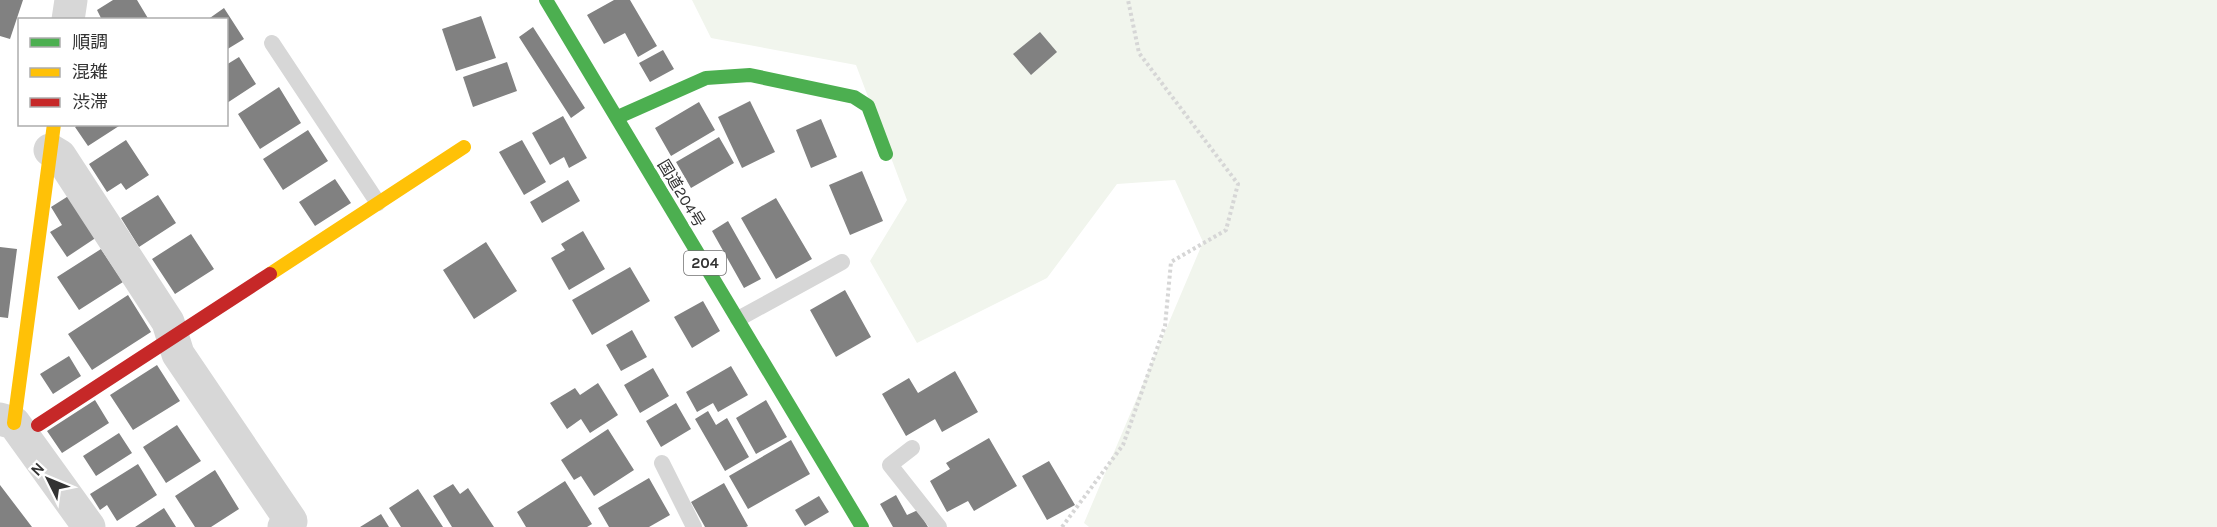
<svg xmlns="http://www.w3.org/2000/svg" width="2217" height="527" font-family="Karla,'Noto Sans JP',sans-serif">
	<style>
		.green { fill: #f1f5ed }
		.building { fill: #818181 }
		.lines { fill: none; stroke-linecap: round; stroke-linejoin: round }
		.path { stroke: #d6d6d6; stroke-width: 4; stroke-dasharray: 3 3; stroke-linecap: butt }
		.lane { stroke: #d7d7d7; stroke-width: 16 }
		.street { stroke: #d7d7d7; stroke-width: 33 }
		.fast { stroke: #4caf50; stroke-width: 14 }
		.slow { stroke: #ffc107; stroke-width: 14 }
		.jam { stroke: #c62828; stroke-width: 14 }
		.labels { text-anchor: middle; stroke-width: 6; stroke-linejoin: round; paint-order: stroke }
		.shield { fill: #fff; stroke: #707070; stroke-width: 1.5 }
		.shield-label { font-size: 15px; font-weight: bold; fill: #333 }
		.street-label { font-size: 16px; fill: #333; stroke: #fff }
	</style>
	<rect width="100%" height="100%" fill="#fff"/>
	<!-- green -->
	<path class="green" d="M 692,0 L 2217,0 L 2217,527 L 1089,527 L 1084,523 L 1203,242 L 1175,180 L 1117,184 L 1047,278 L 917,343 L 870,261 L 907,200 L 856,65 L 711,38 Z"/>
	<!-- building -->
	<path class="building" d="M 0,0 L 23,0 L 10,39 L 0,36 Z
		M 113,0 L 137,0 L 149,20 L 102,20 L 97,10 Z
		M 614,0 L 630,0 L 657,46 L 638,57 L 625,33 L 604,44 L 587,15 Z
		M 224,8 L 244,39 L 226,50 L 226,20 L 207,20 Z
		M 481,16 L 496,58 L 456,71 L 442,29 Z
		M 533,27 L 585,108 L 571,118 L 519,37 Z
		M 1040,32 L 1057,52 L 1031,75 L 1013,54 Z
		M 663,50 L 674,69 L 650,82 L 639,63 Z
		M 239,57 L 256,84 L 227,103 L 226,65 Z
		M 507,62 L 517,91 L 473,107 L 463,77 Z
		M 279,87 L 301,123 L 260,149 L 238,114 Z
		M 750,101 L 775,152 L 742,168 L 718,117 Z
		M 699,102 L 715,130 L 671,156 L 655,128 Z
		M 563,116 L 587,158 L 569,168 L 564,157 L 550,165 L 532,133 Z
		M 821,119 L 837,157 L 811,168 L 796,130 Z
		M 79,124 L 118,124 L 119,126 L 88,146 L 75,127 Z
		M 308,130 L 328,161 L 283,190 L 263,159 Z
		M 719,137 L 734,163 L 691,188 L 676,162 Z
		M 126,140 L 149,175 L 126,190 L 121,183 L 107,192 L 89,164 Z
		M 522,140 L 546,182 L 524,195 L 499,152 Z
		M 862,171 L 883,221 L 850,235 L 829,185 Z
		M 335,179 L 351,203 L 315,226 L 299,202 Z
		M 568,180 L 580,201 L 542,223 L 530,202 Z
		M 70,195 L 97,237 L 67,257 L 50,232 L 62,225 L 51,207 Z
		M 158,195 L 176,223 L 139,247 L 121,218 Z
		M 776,198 L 812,259 L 776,279 L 741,218 Z
		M 728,221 L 761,279 L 744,288 L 712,231 Z
		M 583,231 L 605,269 L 569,290 L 551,258 L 565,250 L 561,244 Z
		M 191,234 L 214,269 L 175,294 L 152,259 Z
		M 486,242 L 517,291 L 474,319 L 443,270 Z
		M 0,247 L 17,249 L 8,318 L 0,317 Z
		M 101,249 L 123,282 L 79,310 L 57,277 Z
		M 630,267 L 650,301 L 592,335 L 572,300 Z
		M 845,290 L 871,337 L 836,357 L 810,310 Z
		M 128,295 L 151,332 L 92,370 L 68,334 Z
		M 703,301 L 720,331 L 692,348 L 674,317 Z
		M 632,330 L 647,357 L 621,371 L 606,345 Z
		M 69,356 L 81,376 L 53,394 L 40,374 Z
		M 157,365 L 180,401 L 133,430 L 110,395 Z
		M 731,366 L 748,395 L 718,412 L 713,403 L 697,412 L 686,392 Z
		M 653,368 L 669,396 L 640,413 L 624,385 Z
		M 955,371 L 978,412 L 942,432 L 935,419 L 906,436 L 882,394 L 909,378 L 918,393 Z
		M 598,383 L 618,415 L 590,433 L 581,419 L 567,429 L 550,403 L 575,388 L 580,395 Z
		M 95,400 L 109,423 L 62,453 L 47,431 Z
		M 766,400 L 787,437 L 756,454 L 736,418 Z
		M 676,403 L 691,429 L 661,447 L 646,421 Z
		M 708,411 L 716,425 L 727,418 L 749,457 L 725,471 L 695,419 Z
		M 177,425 L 201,461 L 166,483 L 143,447 Z
		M 608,429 L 634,470 L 594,496 L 581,476 L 574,480 L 561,460 Z
		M 119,433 L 132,453 L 96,476 L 83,456 Z
		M 989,438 L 1017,486 L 974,511 L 968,501 L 947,512 L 930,481 L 950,469 L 946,463 Z
		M 791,440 L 810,474 L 748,509 L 729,476 Z
		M 1049,461 L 1075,505 L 1047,520 L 1022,476 Z
		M 138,464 L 157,495 L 117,521 L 107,505 L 100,510 L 90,494 Z
		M 215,470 L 239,509 L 211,527 L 195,527 L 175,496 Z
		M 649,478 L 670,515 L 649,527 L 609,527 L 598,508 Z
		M 565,481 L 592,524 L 587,527 L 526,527 L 517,512 Z
		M 724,483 L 748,526 L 746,527 L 705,527 L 691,502 Z
		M 453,484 L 460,494 L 468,488 L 494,527 L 452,527 L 433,496 Z
		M 0,485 L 32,527 L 0,527 Z
		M 418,489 L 443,527 L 401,527 L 389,508 Z
		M 896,495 L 907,515 L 918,510 L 928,527 L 893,527 L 880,504 Z
		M 819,496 L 829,512 L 805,526 L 795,510 Z
		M 164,508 L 176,527 L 135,527 Z
		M 381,514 L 389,527 L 360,527 Z"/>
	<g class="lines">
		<!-- path -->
		<path class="path" d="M 1062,527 L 1123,445 L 1165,326 L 1171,262 L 1226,230 L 1238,184 L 1139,53 L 1128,0"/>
		<!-- lane -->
		<path class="lane" d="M 272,43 L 378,203
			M 738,319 L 842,262
			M 912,448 L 890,465 L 939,527
			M 662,463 L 694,527"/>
		<!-- street -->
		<path class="street" d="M 68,20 L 71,0
			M 50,150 L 60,156 L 168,322 L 178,354 L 291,521 L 284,527
			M 0,419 L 14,423 L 89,527"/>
		<!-- fast -->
		<path class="fast" d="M 546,0 L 862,527
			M 618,117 L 706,78 L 750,75 L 854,97 L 868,106 L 886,154"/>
		<!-- slow -->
		<path class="slow" d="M 270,274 L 464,147
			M 14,423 L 54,124"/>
		<!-- jam -->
		<path class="jam" d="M 38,425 L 270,274"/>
	</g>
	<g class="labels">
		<!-- shield labels -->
		<rect class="shield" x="684" y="251" width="42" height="24" rx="4.5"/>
		<g class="shield-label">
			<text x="705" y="268">204</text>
		</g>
		<!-- street labels -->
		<g class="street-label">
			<text transform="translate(682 193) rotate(59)" y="6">国道204号</text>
		</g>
	</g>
	<!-- legend -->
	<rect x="18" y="18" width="210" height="108" fill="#ffffff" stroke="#adadad" stroke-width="1.5"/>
	<rect x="30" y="38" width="30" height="9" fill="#4caf50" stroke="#adadad" stroke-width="1.5"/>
	<text x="72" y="48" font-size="18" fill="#333333">順調</text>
	<rect x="30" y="68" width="30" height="9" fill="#ffc107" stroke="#adadad" stroke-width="1.5"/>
	<text x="72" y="78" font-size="18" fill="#333333">混雑</text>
	<rect x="30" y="98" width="30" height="9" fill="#c62828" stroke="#adadad" stroke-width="1.5"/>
	<text x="72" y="108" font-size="18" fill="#333333">渋滞</text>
	<!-- north arrow -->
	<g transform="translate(48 479) rotate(313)" stroke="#ffffff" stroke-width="4.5" paint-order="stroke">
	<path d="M0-4.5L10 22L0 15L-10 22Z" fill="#333333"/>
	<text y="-9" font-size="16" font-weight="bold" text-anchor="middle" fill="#333333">N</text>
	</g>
</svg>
